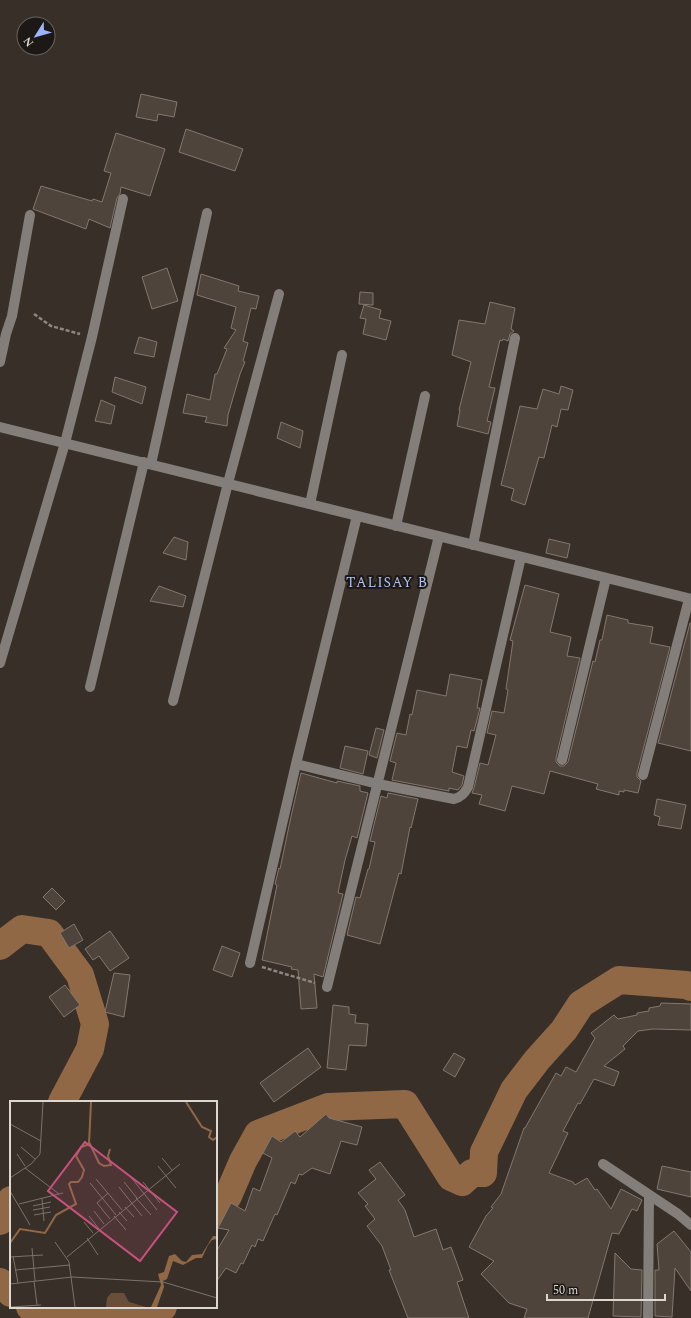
<svg xmlns="http://www.w3.org/2000/svg" width="691" height="1318" font-family="Spectral,serif">
	<style>
		.lines { fill: none; stroke-linecap: round; stroke-linejoin: round }
		.river { stroke: #916845; stroke-width: 28 }
		.building { fill: #4e443c; stroke: #83786f }
		.path { stroke: #8f8781; stroke-width: 2.5; stroke-dasharray: 4 2; stroke-linecap: butt }
		.minor { stroke: #837e7a; stroke-width: 10 }
		.labels { text-anchor: middle; stroke-width: 4; stroke-linejoin: round; paint-order: stroke }
		.neighbourhood-label { font-size: 14px; letter-spacing: 1px; fill: #b1c3fa; stroke: #1c1815 }
		.inset-river { fill: none; stroke: #916845; stroke-width: 2 }
		.inset-road { fill: none; stroke: #7a726c; stroke-width: 1 }
		.view { fill: #ca517f; fill-opacity: 0.15; stroke: #ca517f; stroke-width: 2 }
		.inset-edge { fill: none; stroke: #ddd7d2; stroke-width: 2 }
	</style>
	<rect width="100%" height="100%" fill="#382f28"/>
	<g class="lines">
		<!-- river -->
		<path class="river" d="M 0,946 L 22,929 L 49,933 L 80,975 L 95,1024 L 90,1049 L 62,1102
			M 216,1212 L 228,1196 L 243,1161 L 258,1134 L 328,1107 L 405,1104 L 451,1177 L 462,1182 L 472,1173 L 483,1173 L 484,1152 L 514,1090 L 537,1060 L 564,1030 L 581,1004 L 619,980 L 686,985 L 691,987
			M 0,1221 L 11,1200
			M 0,1282 L 11,1293
			M 30,1307 L 41,1313 L 67,1318
			M 76,1318 L 127,1317 L 163,1307"/>
	</g>
	<!-- building -->
	<path class="building" d="M 141,94 L 177,102 L 174,117 L 158,114 L 157,121 L 136,117 Z
		M 186,129 L 243,149 L 235,171 L 179,152 Z
		M 116,133 L 165,149 L 150,196 L 121,187 L 120,194 L 117,198 L 110,228 L 89,219 L 86,229 L 33,209 L 41,186 L 92,201 L 93,199 L 102,202 L 111,173 L 104,171 Z
		M 167,268 L 178,301 L 152,309 L 142,277 Z
		M 201,274 L 239,286 L 238,291 L 259,296 L 256,309 L 251,308 L 243,341 L 248,343 L 243,361 L 245,362 L 240,374 L 228,415 L 227,426 L 205,422 L 207,417 L 183,413 L 187,394 L 210,400 L 215,374 L 217,374 L 227,349 L 224,348 L 236,330 L 231,328 L 236,307 L 197,295 Z
		M 360,292 L 373,293 L 373,305 L 359,304 Z
		M 490,302 L 515,308 L 511,329 L 514,331 L 510,334 L 508,341 L 503,339 L 502,341 L 500,340 L 489,387 L 495,388 L 487,421 L 491,422 L 488,434 L 457,426 L 460,410 L 459,410 L 471,362 L 452,355 L 459,320 L 485,324 Z
		M 364,305 L 381,310 L 379,318 L 391,321 L 386,340 L 363,334 L 366,319 L 360,318 Z
		M 139,337 L 157,342 L 154,357 L 134,353 Z
		M 115,377 L 146,387 L 142,404 L 112,392 Z
		M 561,386 L 573,390 L 568,410 L 561,409 L 557,427 L 552,425 L 544,458 L 539,457 L 525,505 L 511,500 L 514,489 L 501,485 L 520,406 L 537,409 L 543,389 L 559,394 Z
		M 101,400 L 115,406 L 111,424 L 95,421 Z
		M 281,422 L 303,431 L 300,448 L 277,438 Z
		M 174,537 L 188,542 L 186,560 L 163,553 Z
		M 549,539 L 570,544 L 567,558 L 546,553 Z
		M 525,585 L 559,594 L 550,632 L 571,637 L 567,656 L 580,658 L 556,758 L 556,762 L 560,766 L 564,766 L 568,762 L 593,661 L 595,662 L 600,640 L 602,640 L 607,615 L 628,620 L 628,623 L 653,627 L 650,643 L 670,647 L 637,773 L 637,777 L 641,781 L 638,793 L 624,790 L 624,792 L 619,791 L 619,795 L 596,789 L 598,784 L 550,771 L 544,794 L 512,786 L 505,811 L 479,804 L 482,795 L 472,793 L 474,788 L 480,763 L 488,765 L 496,735 L 487,733 L 492,711 L 504,713 L 508,690 L 506,689 L 513,641 L 510,640 Z
		M 159,586 L 186,596 L 183,607 L 150,601 Z
		M 690,623 L 691,623 L 691,751 L 658,743 Z
		M 450,674 L 482,680 L 477,708 L 480,708 L 474,731 L 471,730 L 467,748 L 457,746 L 452,772 L 464,776 L 462,785 L 458,790 L 449,788 L 449,791 L 392,780 L 396,763 L 390,761 L 397,733 L 406,735 L 410,714 L 412,715 L 417,690 L 446,696 Z
		M 376,728 L 384,730 L 377,758 L 369,755 Z
		M 345,746 L 368,751 L 363,774 L 340,768 Z
		M 301,773 L 337,783 L 337,781 L 360,786 L 360,791 L 368,793 L 357,838 L 352,836 L 345,860 L 338,893 L 343,894 L 323,977 L 314,974 L 317,1008 L 301,1009 L 298,970 L 291,969 L 292,967 L 262,960 L 277,885 L 275,884 L 279,868 L 280,869 L 290,821 Z
		M 388,793 L 418,799 L 411,828 L 410,827 L 401,874 L 399,873 L 380,944 L 347,935 L 356,897 L 360,898 L 368,869 L 369,869 L 375,842 L 370,841 L 381,796 L 387,798 Z
		M 657,799 L 686,805 L 681,829 L 658,825 L 660,817 L 654,815 Z
		M 52,888 L 65,901 L 56,910 L 43,897 Z
		M 74,924 L 83,940 L 69,948 L 60,933 Z
		M 110,931 L 129,958 L 110,971 L 99,956 L 93,960 L 85,949 Z
		M 222,946 L 240,953 L 232,977 L 213,970 Z
		M 114,973 L 130,975 L 124,1017 L 105,1012 Z
		M 65,985 L 80,1005 L 64,1017 L 49,997 Z
		M 661,1003 L 691,1004 L 691,1030 L 653,1029 L 638,1031 L 623,1046 L 625,1049 L 604,1066 L 619,1072 L 614,1086 L 594,1079 L 580,1104 L 578,1103 L 563,1131 L 568,1133 L 549,1173 L 573,1182 L 575,1185 L 587,1178 L 595,1190 L 597,1189 L 611,1209 L 621,1189 L 642,1200 L 637,1211 L 632,1209 L 619,1234 L 612,1233 L 588,1318 L 524,1318 L 527,1309 L 509,1303 L 481,1274 L 494,1261 L 469,1247 L 486,1216 L 493,1208 L 491,1207 L 501,1194 L 524,1128 L 525,1128 L 556,1073 L 561,1076 L 566,1067 L 576,1072 L 595,1038 L 591,1033 L 614,1015 L 618,1019 L 637,1015 L 637,1013 L 649,1011 L 649,1008 L 660,1006 Z
		M 333,1005 L 349,1007 L 349,1014 L 356,1015 L 355,1023 L 368,1024 L 366,1046 L 349,1045 L 346,1070 L 327,1068 Z
		M 308,1048 L 321,1067 L 274,1102 L 260,1083 Z
		M 454,1053 L 465,1059 L 455,1077 L 443,1070 Z
		M 326,1114 L 329,1118 L 362,1127 L 357,1145 L 341,1141 L 330,1174 L 312,1168 L 302,1175 L 299,1174 L 295,1184 L 291,1182 L 277,1215 L 275,1214 L 263,1241 L 258,1239 L 255,1247 L 252,1245 L 243,1264 L 241,1263 L 236,1273 L 226,1268 L 216,1282 L 216,1252 L 229,1230 L 218,1228 L 231,1203 L 245,1211 L 253,1188 L 260,1191 L 272,1158 L 263,1153 L 272,1136 L 281,1142 L 295,1131 L 300,1137 Z
		M 380,1162 L 405,1195 L 398,1200 L 405,1210 L 414,1237 L 436,1229 L 443,1250 L 451,1247 L 463,1280 L 457,1282 L 469,1318 L 408,1318 L 389,1270 L 391,1270 L 382,1246 L 367,1226 L 375,1219 L 365,1206 L 368,1204 L 358,1193 L 376,1179 L 369,1170 Z
		M 662,1166 L 691,1172 L 691,1197 L 657,1189 Z
		M 674,1231 L 691,1252 L 691,1291 L 675,1268 L 672,1317 L 655,1316 L 655,1270 L 659,1270 L 657,1244 Z
		M 615,1253 L 631,1269 L 642,1270 L 641,1317 L 613,1316 Z"/>
	<g class="lines">
		<!-- path -->
		<path class="path" d="M 34,314 L 51,326 L 80,334
			M 262,967 L 315,983"/>
		<!-- minor -->
		<path class="minor" d="M 0,362 L 6,334 L 12,316 L 30,215
			M 0,427 L 691,599
			M 151,464 L 207,213
			M 310,504 L 342,355
			M 396,526 L 425,396
			M 473,545 L 515,338
			M 0,663 L 65,443 L 92,337 L 123,199
			M 90,687 L 144,462
			M 173,701 L 228,483 L 279,294
			M 562,760 L 606,578
			M 296,764 L 378,784 L 454,799 C 461,797 464,794 468,787 L 521,557
			M 643,775 L 689,599
			M 250,963 L 296,764 L 357,516
			M 327,987 L 439,536
			M 603,1164 L 678,1214 L 691,1225
			M 648,1318 L 649,1196"/>
	</g>
	<g class="labels">
		<!-- neighbourhood labels -->
		<g class="neighbourhood-label">
			<text x="387" y="587">TALISAY B</text>
		</g>
	</g>
	<!-- overview -->
	<g transform="translate(10 1101)">
		<rect width="207" height="207" fill="#382f28"/>
		<path d="M 101,192 L 114,192 L 119,201 L 136,206 L 96,206 L 97,197 Z" fill="#694f3a"/>
		<path d="M 203,135 L 207,135 L 207,138 L 202,139 L 198,144 L 192,157 L 186,157 L 173,164 L 163,160 L 157,178 L 153,180 L 154,186 L 147,206 L 141,206 L 151,184 L 148,173 L 154,171 L 159,155 L 165,153 L 172,160 L 176,161 L 182,154 L 192,153 Z" fill="#916845"/>
		<path class="inset-river" d="M 176,1 L 192,26 L 201,30 L 199,36 L 203,39 L 207,36M 79,43 L 81,1M 0,142 L 10,128 L 35,132 L 46,114 L 66,103 L 59,83 L 61,81 L 68,81 L 72,76 L 74,69 L 66,55 L 71,46 L 80,43 L 89,62 L 94,65 L 101,64 L 98,55 L 100,48"/>
		<path class="inset-road" d="M 0,23 L 31,40M 11,46 L 25,58M 7,53 L 15,65M 152,57 L 162,69M 148,65 L 166,87M 15,67 L 49,93M 120,75 L 147,109M 0,77 L 21,63 L 30,53 L 33,1M 86,78 L 112,109M 114,81 L 127,97M 133,81 L 150,102M 80,82 L 106,114M 109,86 L 132,115M 0,90 L 20,124M 98,92 L 87,102 L 100,118M 32,97 L 34,120M 126,97 L 141,114M 9,103 L 53,92M 23,105 L 41,101M 115,106 L 124,116M 23,109 L 40,106M 84,110 L 94,123M 109,111 L 117,120M 24,114 L 41,111M 79,115 L 89,128M 104,115 L 116,129M 74,121 L 83,132M 77,137 L 88,154M 45,141 L 59,161 L 65,206M 22,147 L 25,180M 3,155 L 8,182M 0,156 L 33,154M 57,156 L 170,63M 5,169 L 60,164M 24,180 L 27,204M 0,183 L 62,176 L 153,181 L 207,197M 0,206 L 31,204"/>
		<path class="view" d="M 75,41 L 167,111 L 130,160 L 38,90 Z"/>
		<rect width="207" height="207" class="inset-edge"/>
	</g>
	<!-- north arrow -->
	<g transform="translate(36 36) rotate(233)"><circle r="19" fill="#1c1815" stroke="#696461"/>
	<path d="M0-3L7 15L0 10L-7 15Z" fill="#9db4fd"/>
	<text y="-6" font-size="11" font-weight="bold" text-anchor="middle" fill="#ddd7d2">N</text>
	</g>
	<!-- scale -->
	<path d="M547 1294v6h118v-6" fill="none" stroke="#ddd7d2" stroke-width="2"/>
	<text x="553" y="1294" font-size="12" fill="#ddd7d2" stroke="#1c1815" stroke-width="3" paint-order="stroke">50 m</text>
</svg>
